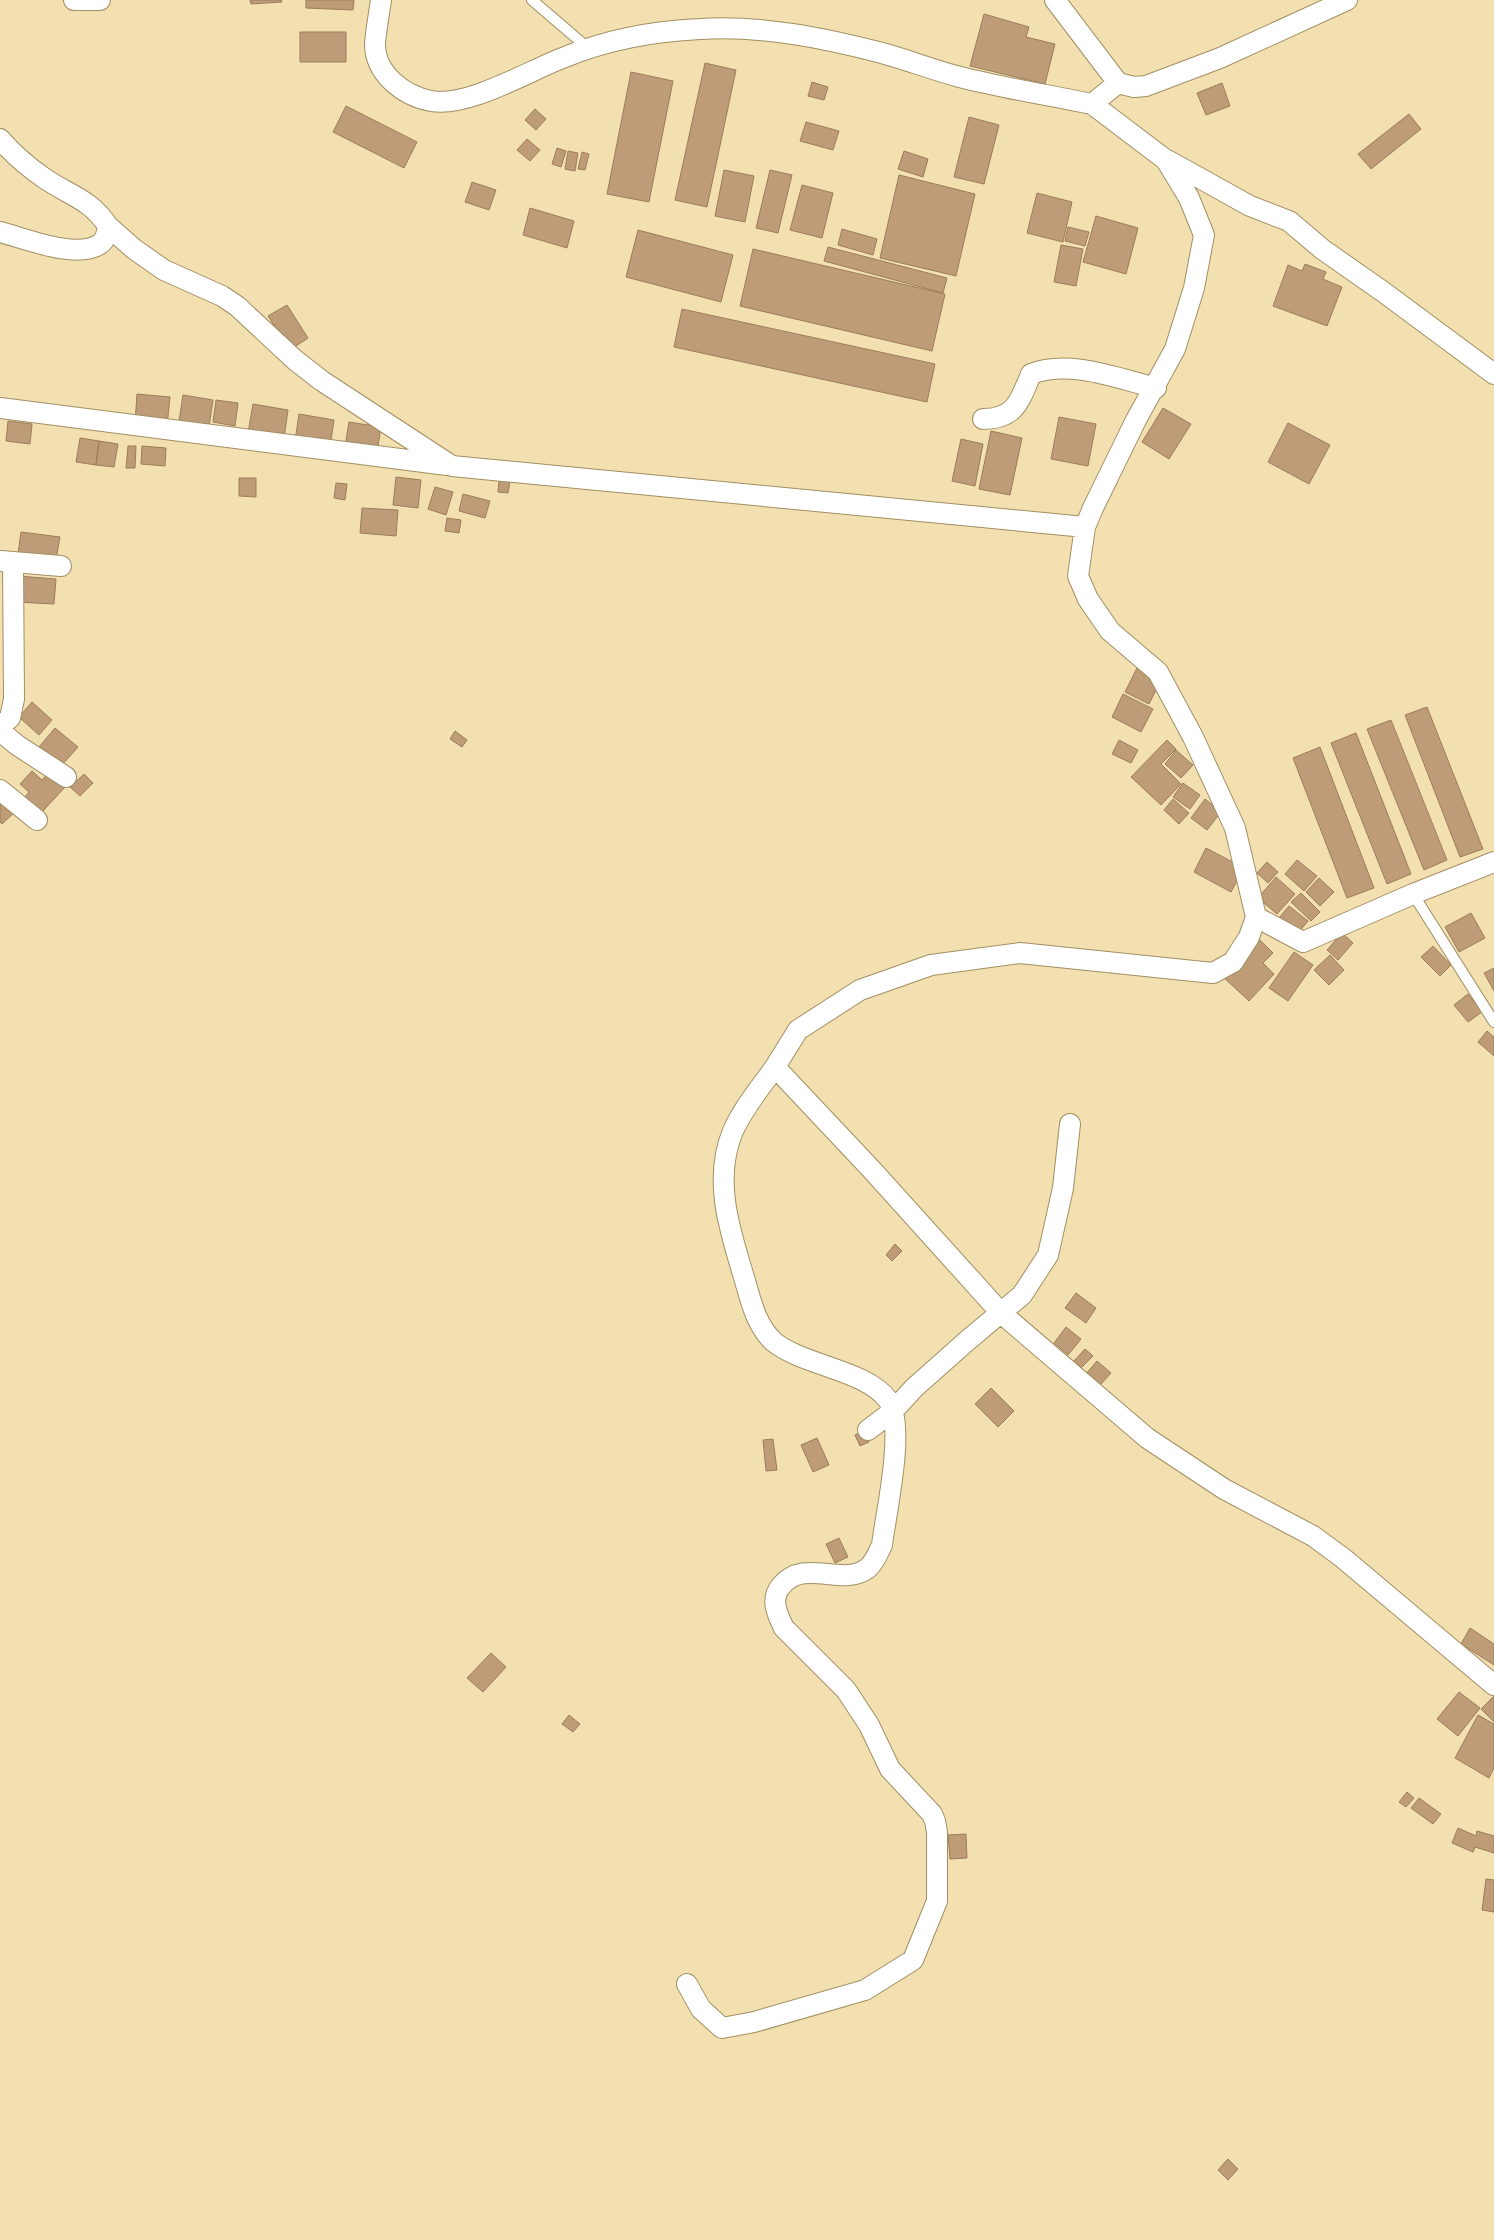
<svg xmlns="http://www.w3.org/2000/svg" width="1494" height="2240" font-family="'Varela Round',sans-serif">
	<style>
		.building { fill: #be9c78; stroke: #9d7c59 }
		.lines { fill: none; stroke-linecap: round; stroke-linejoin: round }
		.service-casing { stroke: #a18f63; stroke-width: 12 }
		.minor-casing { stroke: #a18f63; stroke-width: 22 }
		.service { stroke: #fff; stroke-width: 10 }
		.minor { stroke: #fff; stroke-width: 20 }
	</style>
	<rect width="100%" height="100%" fill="#f3e0b1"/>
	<!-- building -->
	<path class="building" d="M 250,0 L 281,0 L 282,2 L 251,4 Z
		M 306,0 L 354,0 L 353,10 L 306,8 Z
		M 984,14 L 1029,27 L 1026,37 L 1055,44 L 1045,84 L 970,66 Z
		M 300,32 L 346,32 L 346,62 L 300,62 Z
		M 705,63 L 736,70 L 707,207 L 675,200 Z
		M 631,72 L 673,81 L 649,202 L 607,194 Z
		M 812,82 L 828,87 L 824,100 L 808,96 Z
		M 1222,83 L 1230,106 L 1206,115 L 1197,93 Z
		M 346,106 L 417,142 L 404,168 L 333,132 Z
		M 535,109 L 546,119 L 536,130 L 525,120 Z
		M 1409,114 L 1421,129 L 1371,169 L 1358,154 Z
		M 969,117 L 999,125 L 984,184 L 954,177 Z
		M 806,122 L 839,131 L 833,150 L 800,141 Z
		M 527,139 L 540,150 L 530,161 L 517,150 Z
		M 557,148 L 566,151 L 561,167 L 552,164 Z
		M 568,151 L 578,153 L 575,171 L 565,169 Z
		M 904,151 L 928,159 L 923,177 L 898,169 Z
		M 582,152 L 589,154 L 585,170 L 578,169 Z
		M 724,170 L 754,176 L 745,222 L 715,216 Z
		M 770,170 L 792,175 L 778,233 L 756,228 Z
		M 899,175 L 975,194 L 956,276 L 880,258 Z
		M 472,182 L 496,190 L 489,210 L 465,202 Z
		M 802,185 L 833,193 L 822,238 L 790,230 Z
		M 1037,193 L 1072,202 L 1063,242 L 1027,233 Z
		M 530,208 L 574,221 L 567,248 L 523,235 Z
		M 1096,216 L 1138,228 L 1126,274 L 1083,262 Z
		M 1068,227 L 1089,232 L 1085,246 L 1065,241 Z
		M 842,229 L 877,239 L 873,255 L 838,245 Z
		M 638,230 L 733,255 L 721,302 L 626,277 Z
		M 1061,245 L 1083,249 L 1076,286 L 1054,282 Z
		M 828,247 L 947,278 L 943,293 L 824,261 Z
		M 753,249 L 945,294 L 932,351 L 740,306 Z
		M 1305,264 L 1326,272 L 1323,279 L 1342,287 L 1327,326 L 1273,306 L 1288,265 L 1302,271 Z
		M 287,305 L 308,338 L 290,350 L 268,316 Z
		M 682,309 L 935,364 L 927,402 L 674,347 Z
		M 137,394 L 170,397 L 167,426 L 135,423 Z
		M 183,395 L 213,400 L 209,426 L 179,421 Z
		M 216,400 L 238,403 L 235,426 L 213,422 Z
		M 253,404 L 288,410 L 284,438 L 248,433 Z
		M 1163,408 L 1191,424 L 1169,459 L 1142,442 Z
		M 299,414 L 334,420 L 330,447 L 295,441 Z
		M 1059,417 L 1096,424 L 1088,466 L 1051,459 Z
		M 8,421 L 32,424 L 30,444 L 6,441 Z
		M 349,422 L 381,427 L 377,452 L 345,447 Z
		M 1288,423 L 1330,445 L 1309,484 L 1268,462 Z
		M 991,431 L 1022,438 L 1010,495 L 979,489 Z
		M 80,438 L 99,441 L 96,465 L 76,462 Z
		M 961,439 L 983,444 L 975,486 L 952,481 Z
		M 99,441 L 118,444 L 114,467 L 96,465 Z
		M 128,446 L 136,446 L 135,468 L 126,468 Z
		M 142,446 L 166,448 L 165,466 L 141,464 Z
		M 396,477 L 421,480 L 418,508 L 393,505 Z
		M 239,478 L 256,478 L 256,497 L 239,496 Z
		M 499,481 L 510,482 L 508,493 L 498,492 Z
		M 336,483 L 347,484 L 345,500 L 334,498 Z
		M 435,487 L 453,492 L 446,515 L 428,509 Z
		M 463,494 L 490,501 L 485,518 L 459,511 Z
		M 362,508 L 398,510 L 396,536 L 360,533 Z
		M 447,518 L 461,520 L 459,533 L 445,531 Z
		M 21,532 L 60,537 L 56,560 L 18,554 Z
		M 18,576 L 56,579 L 54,604 L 16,602 Z
		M 1137,668 L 1161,680 L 1149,704 L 1125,692 Z
		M 1123,694 L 1153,709 L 1141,732 L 1112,717 Z
		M 32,702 L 52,720 L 39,735 L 19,717 Z
		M 1427,707 L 1483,849 L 1460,857 L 1405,715 Z
		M 1391,720 L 1447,860 L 1424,870 L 1367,729 Z
		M 55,728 L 78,747 L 61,766 L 39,747 Z
		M 455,731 L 467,740 L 462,747 L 450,739 Z
		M 1356,733 L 1411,874 L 1387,884 L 1331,743 Z
		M 1119,740 L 1138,750 L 1131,763 L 1112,754 Z
		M 1167,740 L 1176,749 L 1161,764 L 1181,784 L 1161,805 L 1131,777 Z
		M 1320,747 L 1374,888 L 1347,898 L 1293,758 Z
		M 1176,750 L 1193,765 L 1181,778 L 1165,764 Z
		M 32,771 L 42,780 L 49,772 L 66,786 L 42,812 L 25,797 L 29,792 L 20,784 Z
		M 84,774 L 93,783 L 80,796 L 70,787 Z
		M 1183,783 L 1200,795 L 1190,809 L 1173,797 Z
		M 0,798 L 17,810 L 2,824 L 0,822 Z
		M 1173,799 L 1189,813 L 1179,824 L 1164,810 Z
		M 1205,799 L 1221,812 L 1207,830 L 1191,818 Z
		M 1206,848 L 1244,868 L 1231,892 L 1194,872 Z
		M 1297,860 L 1317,876 L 1304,891 L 1285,874 Z
		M 1267,862 L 1278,872 L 1268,883 L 1257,873 Z
		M 1276,877 L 1295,894 L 1277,914 L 1258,898 Z
		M 1319,878 L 1334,892 L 1320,906 L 1306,892 Z
		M 1301,893 L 1320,912 L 1311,921 L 1291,902 Z
		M 1289,906 L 1308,921 L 1298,933 L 1279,918 Z
		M 1471,913 L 1485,938 L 1459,952 L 1445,927 Z
		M 1342,933 L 1353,943 L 1338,960 L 1327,950 Z
		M 1258,938 L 1273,953 L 1263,963 L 1274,974 L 1249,1001 L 1222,976 Z
		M 1433,946 L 1451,965 L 1440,976 L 1421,957 Z
		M 1294,952 L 1313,965 L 1288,1001 L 1269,988 Z
		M 1330,955 L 1344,970 L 1329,985 L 1314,970 Z
		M 1494,968 L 1494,991 L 1484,973 Z
		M 1468,994 L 1482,1012 L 1468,1022 L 1454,1005 Z
		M 1487,1031 L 1494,1037 L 1494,1056 L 1478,1042 Z
		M 895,1244 L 902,1251 L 892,1261 L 886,1255 Z
		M 1076,1293 L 1096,1308 L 1086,1323 L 1065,1308 Z
		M 1066,1327 L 1081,1339 L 1068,1355 L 1054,1343 Z
		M 1085,1349 L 1093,1356 L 1080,1369 L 1073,1362 Z
		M 1097,1361 L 1111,1373 L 1100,1385 L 1086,1374 Z
		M 991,1388 L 1014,1411 L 998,1427 L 975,1404 Z
		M 865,1431 L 869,1442 L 860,1446 L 855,1435 Z
		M 817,1438 L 829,1465 L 813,1472 L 801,1445 Z
		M 773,1439 L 777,1470 L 766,1471 L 763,1440 Z
		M 839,1538 L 848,1557 L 835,1563 L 826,1544 Z
		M 1470,1628 L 1494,1644 L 1494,1665 L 1461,1644 Z
		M 491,1653 L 506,1667 L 483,1692 L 467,1678 Z
		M 1459,1692 L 1480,1708 L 1458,1736 L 1437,1719 Z
		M 1494,1696 L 1494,1722 L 1481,1709 Z
		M 569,1715 L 580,1724 L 573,1732 L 562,1724 Z
		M 1478,1715 L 1494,1724 L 1494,1768 L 1489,1778 L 1455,1758 Z
		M 1407,1792 L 1414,1798 L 1406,1807 L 1399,1802 Z
		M 1419,1798 L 1441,1814 L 1433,1824 L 1411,1808 Z
		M 1458,1828 L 1476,1836 L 1477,1831 L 1494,1836 L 1494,1853 L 1475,1847 L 1473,1852 L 1452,1843 Z
		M 966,1834 L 967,1858 L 950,1859 L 948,1835 Z
		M 1486,1879 L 1494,1880 L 1494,1912 L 1482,1910 Z
		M 1228,2159 L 1238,2169 L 1228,2180 L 1218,2170 Z"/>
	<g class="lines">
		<!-- service casing -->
		<g class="service-casing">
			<path id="service" d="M 532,0 L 589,49
				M 1413,894 L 1494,1022"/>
		</g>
		<!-- minor casing -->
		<g class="minor-casing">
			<path id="minor" d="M 74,0 L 100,0
				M 381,0 C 379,14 376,30 375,44 C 375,74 404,96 431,101 C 468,108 530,70 565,57 C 607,40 655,31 700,29 C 760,25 824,38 882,53 C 908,60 933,70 960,77 C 1003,88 1048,95 1092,104
				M 1055,0 L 1118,83 L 1134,87 L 1146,86 L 1220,58 L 1347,0
				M 1118,83 L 1092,104 L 1166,160 L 1189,198 L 1204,235 L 1194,288 L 1175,349 L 1136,420 L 1093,508 L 1085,527 L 1078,576 L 1088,599 L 1110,631 L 1158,672 L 1193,737 L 1235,828 L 1256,917 L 1249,937 L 1233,962 L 1213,973 L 1020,953 L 931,965 L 860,990 L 798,1030 L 775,1067 L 872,1170 L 1001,1313 L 1147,1438 L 1224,1489 L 1313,1536 L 1343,1558 L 1494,1685
				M 0,139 C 13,154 28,167 44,178 C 70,196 89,198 108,226 C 107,233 106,240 100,244 C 77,260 24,238 0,232
				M 1169,161 L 1250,206 L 1289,221 L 1322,249 L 1382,291 L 1494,374
				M 108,226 L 134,249 L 164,270 L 222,296 L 237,306 L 295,360 L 322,381 L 452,466 L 1085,527
				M 0,408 L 447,465
				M 983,419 C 1016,419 1020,400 1031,374 C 1069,359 1117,378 1156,388
				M 1,561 L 61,566
				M 0,726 L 10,718 L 14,699 L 13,562
				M 0,731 L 17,745 L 66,777
				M 0,790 L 37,820
				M 1256,917 L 1303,942 L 1413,894 L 1494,862
				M 868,1430 L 893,1411 L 914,1388 L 968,1340 L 1022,1295 L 1048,1255 L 1063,1188 L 1070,1124
				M 687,1984 L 701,2009 L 722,2028 L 754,2022 L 865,1990 L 913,1960 L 937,1901 L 937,1832 L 935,1821 L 932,1814 L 890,1769 L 869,1725 L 846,1690 L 784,1628 C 777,1614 770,1599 781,1586 C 805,1557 842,1588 868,1568 C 875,1562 878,1553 882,1545 C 886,1512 906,1426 888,1400 C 866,1370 804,1366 774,1342 C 755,1325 750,1297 743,1274 C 729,1228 713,1178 733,1131 C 743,1108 761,1087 775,1067"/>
		</g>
		<!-- service -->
		<use href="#service" class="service"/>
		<!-- minor -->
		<use href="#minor" class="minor"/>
	</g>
</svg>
